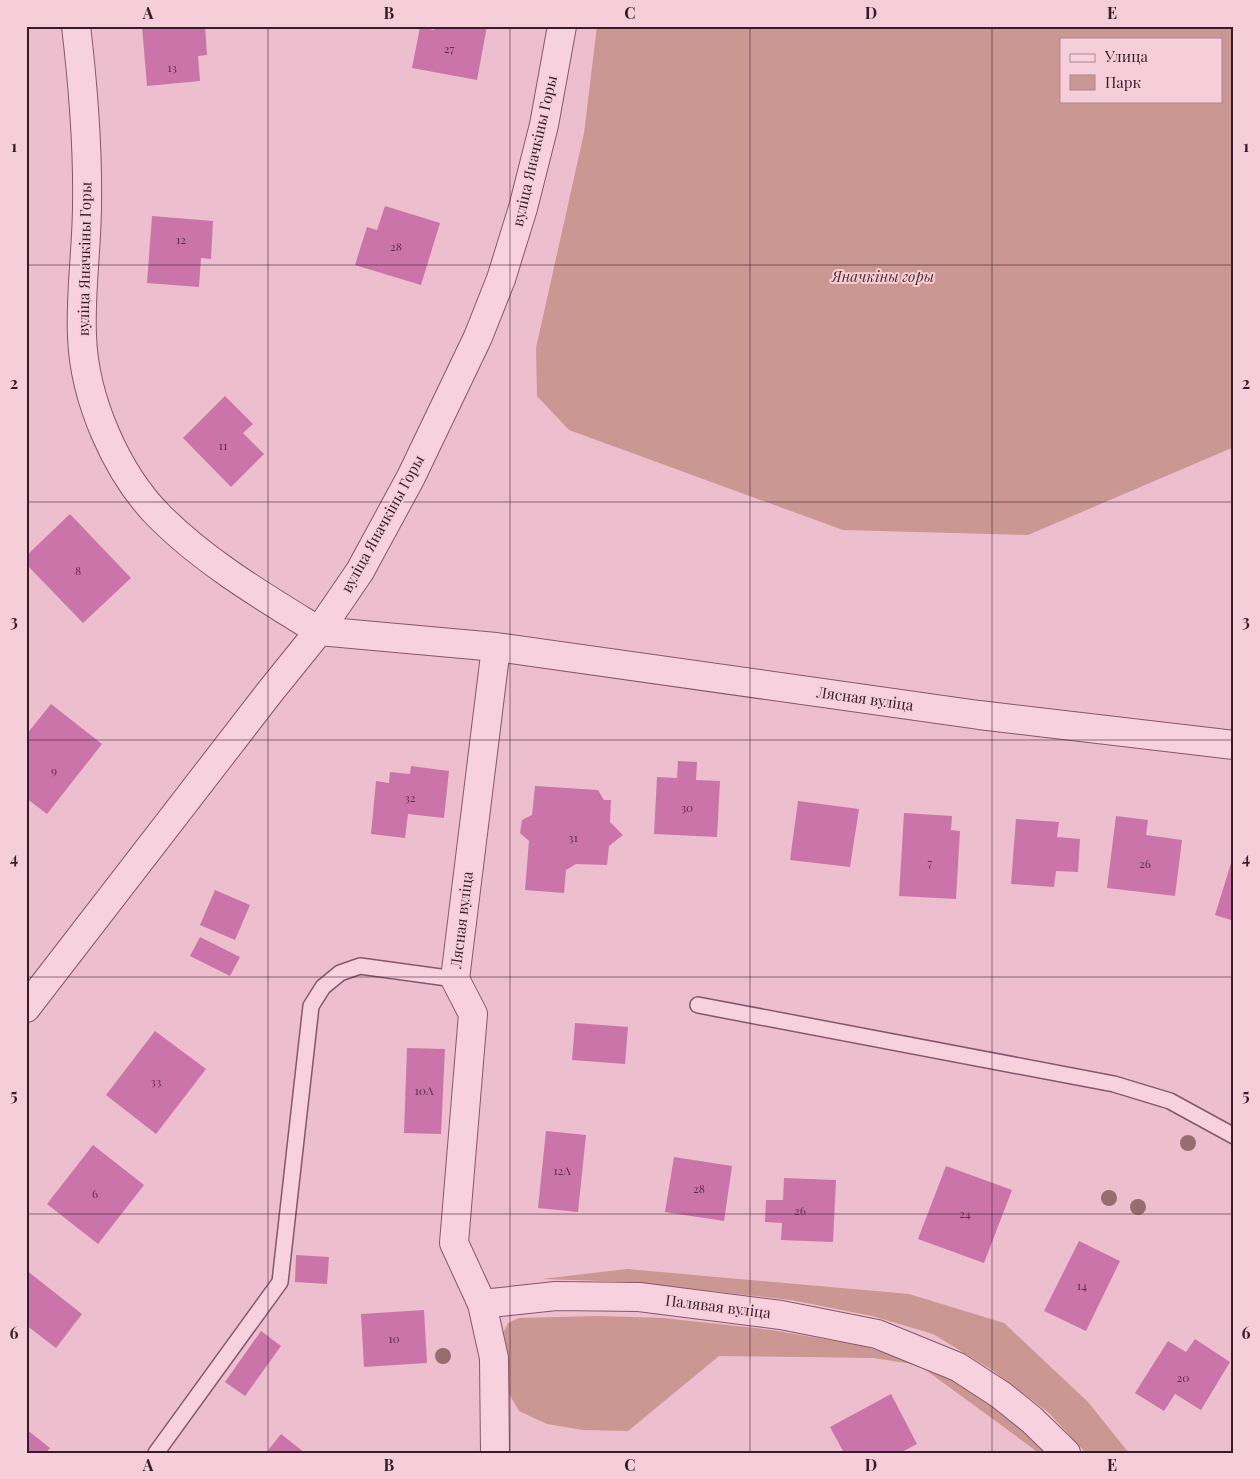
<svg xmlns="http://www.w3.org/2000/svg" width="1260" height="1479" font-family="'Playfair Display',serif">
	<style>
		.green { fill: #ca9793; fill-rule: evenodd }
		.building { fill: #cb74aa }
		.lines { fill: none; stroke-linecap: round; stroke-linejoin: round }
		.service-casing { stroke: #85576e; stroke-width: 18 }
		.minor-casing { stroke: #85576e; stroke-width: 30 }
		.service { stroke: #f8d1de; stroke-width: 15 }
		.minor { stroke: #f8d1de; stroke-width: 28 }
		.tree { fill: #976e70 }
		.grid { fill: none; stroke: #351c29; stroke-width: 1; stroke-opacity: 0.55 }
		.labels { text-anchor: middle; stroke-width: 4; stroke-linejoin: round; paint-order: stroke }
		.number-label { font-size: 12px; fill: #5a3249 }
		.street-label { font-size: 15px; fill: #351c29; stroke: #f5ceda }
		.park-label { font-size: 15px; font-style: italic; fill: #512d23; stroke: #f5ceda }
		.neatline { fill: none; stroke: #351c29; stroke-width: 2 }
		.grid-label { font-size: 16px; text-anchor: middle; font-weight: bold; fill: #351c29 }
	</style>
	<rect width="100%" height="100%" fill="#edbece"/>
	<!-- green -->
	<path class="green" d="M 597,26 L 1234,26 L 1234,447 L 1028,535 L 843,530 L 569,430 L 537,396 L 536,348 L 584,133 ZM 1061,39 L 1221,39 L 1221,101 L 1061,101 Z
		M 627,1269 L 909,1294 L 1004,1323 L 1088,1402 L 1129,1453 L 1086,1453 L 1048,1412 L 992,1370 L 933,1334 L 872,1316 L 791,1300 L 633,1282 L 542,1279 Z
		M 598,1316 L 663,1318 L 772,1330 L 863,1346 L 898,1357 L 950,1379 L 987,1400 L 1053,1453 L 1039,1453 L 919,1365 L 873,1358 L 719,1356 L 628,1431 L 583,1430 L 547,1424 L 519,1411 L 505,1387 L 501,1337 L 508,1323 L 519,1318 Z"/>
	<!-- building -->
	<path class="building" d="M 142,26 L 205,26 L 207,55 L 198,56 L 200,81 L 147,86 Z
		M 434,26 L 487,26 L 477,80 L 412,68 L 420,27 L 434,30 Z
		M 385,206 L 440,223 L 421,285 L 355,265 L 367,227 L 377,230 Z
		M 152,216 L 213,221 L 211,259 L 201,258 L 199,287 L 147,283 Z
		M 225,396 L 253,424 L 243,433 L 264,454 L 231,487 L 183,438 Z
		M 70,514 L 131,578 L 83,623 L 26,564 L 26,556 Z
		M 51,704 L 102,744 L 47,814 L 26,798 L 26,735 Z
		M 678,761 L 697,762 L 696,780 L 720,781 L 717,837 L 654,834 L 657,777 L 677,778 Z
		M 411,766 L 449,771 L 444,818 L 408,814 L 405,838 L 371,834 L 376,781 L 389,783 L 390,772 L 410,774 Z
		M 535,786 L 598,790 L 604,800 L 611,800 L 610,822 L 623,835 L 609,846 L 607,865 L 576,864 L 566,870 L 564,893 L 525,890 L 529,841 L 520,833 L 522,820 L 532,815 Z
		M 798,801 L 859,809 L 850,867 L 790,860 Z
		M 904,813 L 952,816 L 951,830 L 960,831 L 956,899 L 899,896 Z
		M 1116,816 L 1148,820 L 1146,835 L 1182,840 L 1175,896 L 1107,888 Z
		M 1016,819 L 1059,822 L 1057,837 L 1080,839 L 1078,872 L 1056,871 L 1054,887 L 1011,884 Z
		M 1233,857 L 1234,857 L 1234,921 L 1215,915 Z
		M 215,890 L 250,905 L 235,940 L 200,925 Z
		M 200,937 L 240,957 L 230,976 L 190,956 Z
		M 575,1023 L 628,1027 L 625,1064 L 572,1060 Z
		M 155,1031 L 206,1069 L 156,1134 L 106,1095 Z
		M 407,1048 L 445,1049 L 441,1134 L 404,1133 Z
		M 546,1131 L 586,1135 L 578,1212 L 538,1208 Z
		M 93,1145 L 144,1185 L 98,1244 L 47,1204 Z
		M 674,1157 L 732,1166 L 724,1221 L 665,1212 Z
		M 946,1166 L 1012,1190 L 984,1263 L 918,1239 Z
		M 784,1178 L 836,1180 L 833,1242 L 781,1240 L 782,1223 L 765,1222 L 766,1200 L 783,1200 Z
		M 1079,1241 L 1120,1261 L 1086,1331 L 1044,1311 Z
		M 296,1255 L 329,1257 L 327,1284 L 295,1282 Z
		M 26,1270 L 82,1314 L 56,1348 L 26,1325 Z
		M 424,1310 L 427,1363 L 364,1367 L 361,1314 Z
		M 261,1331 L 281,1346 L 245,1396 L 225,1382 Z
		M 1195,1339 L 1230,1362 L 1201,1410 L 1175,1394 L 1164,1411 L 1135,1393 L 1168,1341 L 1186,1352 Z
		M 891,1394 L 917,1444 L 900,1453 L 844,1453 L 830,1427 Z
		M 26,1429 L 50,1448 L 46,1453 L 26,1453 Z
		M 281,1434 L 305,1453 L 266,1453 Z"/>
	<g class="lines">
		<!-- service casing -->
		<g class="service-casing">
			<path id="service" d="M 698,1005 L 1114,1084 L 1170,1101 L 1234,1136
				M 156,1453 L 280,1282 L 311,1006 L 323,987 L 340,973 L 360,966 L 455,979"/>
		</g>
		<!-- minor casing -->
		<g class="minor-casing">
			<path id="minor" d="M 76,26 C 83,85 88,144 87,204 C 87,248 80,292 82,336 C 84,398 116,473 160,517 C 206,563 264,597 319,631 L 360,571 L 411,477 L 478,337 L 501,279 L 523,208 L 544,125 L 562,26
				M 26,1008 L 269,693 L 319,631 L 496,647 L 979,715 L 1234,745
				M 482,1304 L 454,1243 L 473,1014 L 455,979 L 496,647
				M 495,1453 L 494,1358 L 482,1304 L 556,1296 L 639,1297 L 781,1315 L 877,1334 L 958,1367 L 1001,1395 L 1032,1420 L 1066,1453"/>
		</g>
		<!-- service -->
		<use href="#service" class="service"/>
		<!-- minor -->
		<use href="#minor" class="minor"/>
	</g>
	<!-- trees -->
	<g class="tree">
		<circle cx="1188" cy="1143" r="8"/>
		<circle cx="1109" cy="1198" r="8"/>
		<circle cx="1138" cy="1207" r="8"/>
		<circle cx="443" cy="1356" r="8"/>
	</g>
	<!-- grid -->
	<path class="grid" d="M 268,26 L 268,1453M 510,26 L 510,1453M 750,26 L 750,1453M 992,26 L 992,1453M 26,265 L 1234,265M 26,502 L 1234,502M 26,740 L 1234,740M 26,977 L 1234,977M 26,1214 L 1234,1214"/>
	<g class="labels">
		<!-- number labels -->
		<g class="number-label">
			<text x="449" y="53">27</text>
			<text x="172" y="72">13</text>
			<text x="181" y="244">12</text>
			<text x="396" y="251">28</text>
			<text x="223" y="450">11</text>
			<text x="78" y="575">8</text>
			<text x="54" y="775">9</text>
			<text x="410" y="802">32</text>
			<text x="687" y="812">30</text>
			<text x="573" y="842">31</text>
			<text x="930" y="867">7</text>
			<text x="1145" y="868">26</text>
			<text x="156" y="1086">33</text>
			<text x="424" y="1095">10А</text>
			<text x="562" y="1175">12А</text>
			<text x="699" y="1193">28</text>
			<text x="95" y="1198">6</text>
			<text x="800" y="1215">26</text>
			<text x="965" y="1218">24</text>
			<text x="1082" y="1290">14</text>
			<text x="394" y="1343">10</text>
			<text x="1183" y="1382">20</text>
		</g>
		<!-- street labels -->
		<g class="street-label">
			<text transform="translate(535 151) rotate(-77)" y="5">вуліца Яначкіны Горы</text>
			<text transform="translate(85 259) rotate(-89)" y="5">вуліца Яначкіны Горы</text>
			<text transform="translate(383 524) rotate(-61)" y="5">вуліца Яначкіны Горы</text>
			<text transform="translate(865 699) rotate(8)" y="5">Лясная вуліца</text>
			<text transform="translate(462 920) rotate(-83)" y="5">Лясная вуліца</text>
			<text transform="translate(718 1307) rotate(7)" y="5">Палявая вуліца</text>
		</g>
		<!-- park labels -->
		<g class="park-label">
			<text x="883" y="282">Яначкіны горы</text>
		</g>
	</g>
	<!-- border -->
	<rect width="1260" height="1479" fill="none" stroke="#f5ceda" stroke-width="55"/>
	<!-- legend -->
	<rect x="1060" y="38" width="162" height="65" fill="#f5ceda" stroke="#a88793"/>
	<rect x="1070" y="54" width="25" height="8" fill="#f8d1de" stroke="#a88793"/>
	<text x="1105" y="62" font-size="15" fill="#351c29">Улица</text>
	<rect x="1070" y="75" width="25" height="15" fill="#ca9793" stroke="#a88793"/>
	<text x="1105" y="88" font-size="15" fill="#351c29">Парк</text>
	<rect x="28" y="28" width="1204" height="1424" class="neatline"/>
	<g class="grid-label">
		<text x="148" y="19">A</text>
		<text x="389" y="19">B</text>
		<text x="630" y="19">C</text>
		<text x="871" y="19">D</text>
		<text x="1112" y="19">E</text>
		<text x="14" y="152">1</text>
		<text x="1246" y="152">1</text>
		<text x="14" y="389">2</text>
		<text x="1246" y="389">2</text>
		<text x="14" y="627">3</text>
		<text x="1246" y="627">3</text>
		<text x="14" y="864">4</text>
		<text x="1246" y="864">4</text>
		<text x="14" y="1101">5</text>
		<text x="1246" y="1101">5</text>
		<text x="14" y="1339">6</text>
		<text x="1246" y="1339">6</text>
		<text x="148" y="1471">A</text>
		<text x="389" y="1471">B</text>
		<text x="630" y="1471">C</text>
		<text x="871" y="1471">D</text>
		<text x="1112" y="1471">E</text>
	</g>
</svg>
